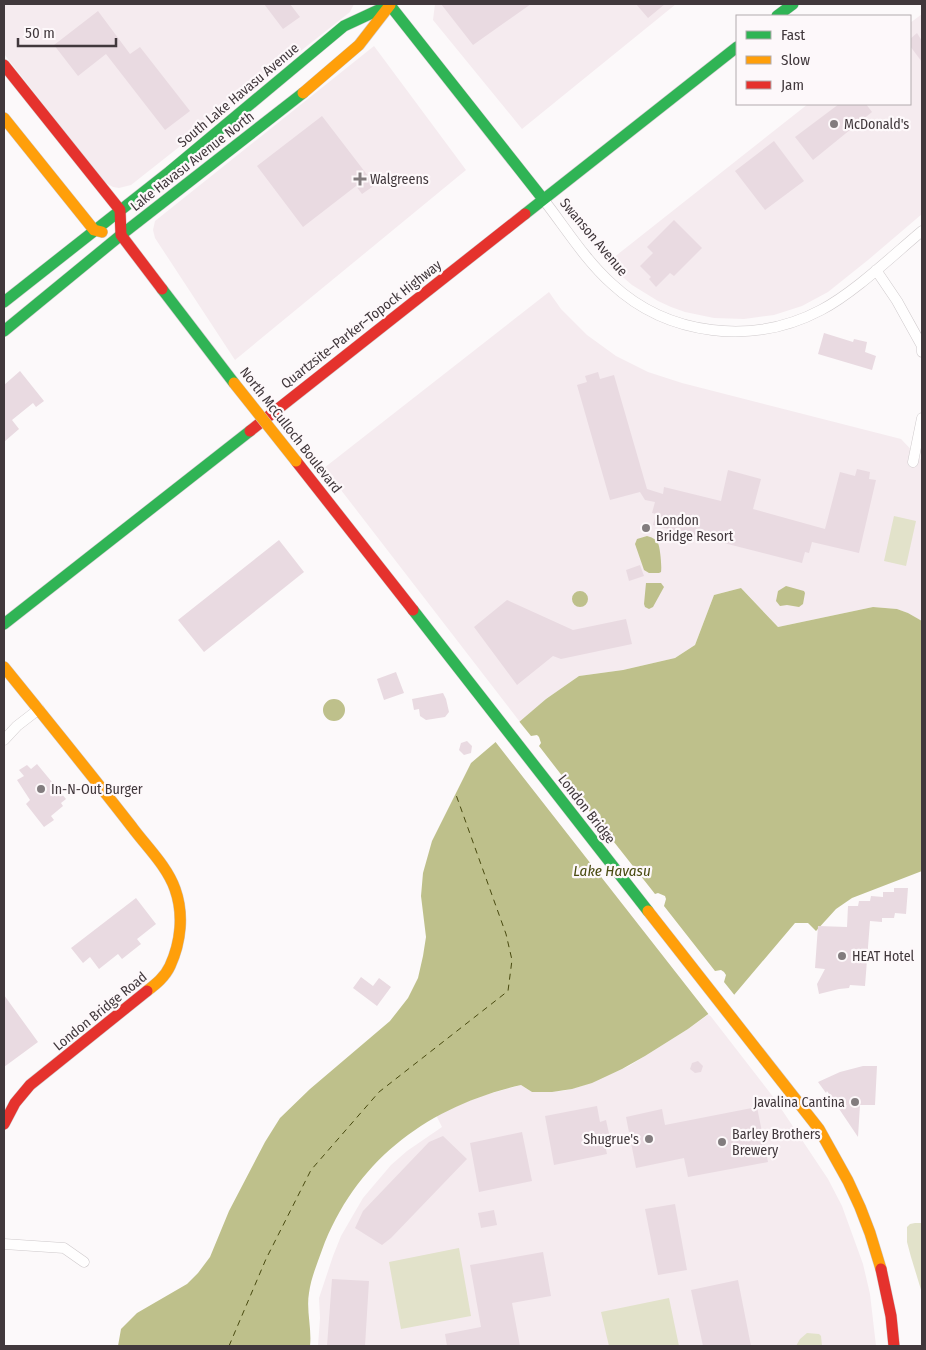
<svg xmlns="http://www.w3.org/2000/svg" width="926" height="1350" font-family="'Fira Sans Condensed',sans-serif">
	<style>
		.built { fill: #f5ebef }
		.green { fill: #e2e2ca }
		.water { fill: #bec08b }
		.pier { fill: #fcf9fa }
		.lines { fill: none; stroke-linecap: round; stroke-linejoin: round }
		.ferry { stroke: #494a10; stroke-width: 1; stroke-dasharray: 6 5; stroke-linecap: butt }
		.building { fill: #e9dae1 }
		.street-casing { stroke: #cec9cb; stroke-width: 11 }
		.fast-casing { stroke: #cec9cb; stroke-width: 12 }
		.slow-casing { stroke: #cec9cb; stroke-width: 12 }
		.jam-casing { stroke: #cec9cb; stroke-width: 12 }
		.street { stroke: #fffefe; stroke-width: 10 }
		.fast { stroke: #30b455; stroke-width: 11 }
		.slow { stroke: #ff9f0a; stroke-width: 11 }
		.jam { stroke: #e5322d; stroke-width: 11 }
		.slow-bridge-casing { stroke: #cec9cb; stroke-width: 12; stroke-linecap: butt }
		.slow-bridge { stroke: #ff9f0a; stroke-width: 11 }
		.poi-dot { fill: #827c7e; stroke: #fdf8fa; stroke-width: 2 }
		.labels { text-anchor: middle; stroke-width: 4.5; stroke-linejoin: round; paint-order: stroke }
		.street-label { font-size: 14px; fill: #41383c; stroke: #fdf8fa }
		.poi-label { font-size: 14px; fill: #41383c; stroke: #fdf8fa; text-anchor: start }
		.water-label { font-size: 15px; font-style: italic; fill: #494a10; stroke: #fdf8fa }
	</style>
	<rect width="100%" height="100%" fill="#fcf9fa"/>
	<!-- built -->
	<path class="built" d="M 4,4 L 354,4 L 350,12 L 131,185 L 119,188 L 113,187 L 104,182 L 4,54 Z
		M 435,4 L 676,4 L 522,129 L 433,20 Z
		M 922,14 L 922,214 L 868,260 L 828,292 L 802,306 L 774,315 L 744,319 L 714,318 L 685,312 L 671,307 L 658,301 L 632,285 L 610,266 L 608,262 L 808,104 L 910,104 L 910,23 Z
		M 374,46 L 466,170 L 235,360 L 155,238 L 153,230 L 155,221 Z
		M 549,292 L 561,309 L 587,335 L 616,356 L 648,372 L 682,383 L 901,439 L 922,461 L 922,621 L 908,613 L 897,609 L 873,607 L 778,627 L 741,588 L 714,595 L 695,645 L 675,658 L 623,670 L 579,676 L 546,699 L 520,722 L 324,468 Z
		M 709,1014 L 774,1098 L 828,1179 L 842,1206 L 863,1264 L 870,1294 L 876,1346 L 318,1346 L 320,1318 L 319,1298 L 333,1256 L 341,1236 L 363,1198 L 391,1165 L 407,1151 L 442,1127 L 436,1115 L 478,1097 L 521,1085 L 532,1092 L 563,1091 L 582,1086 L 629,1066 L 688,1029 Z"/>
	<!-- green -->
	<path class="green" d="M 894,516 L 916,521 L 906,566 L 884,561 Z
		M 915,1223 L 922,1223 L 922,1293 L 911,1257 L 907,1242 L 907,1227 L 910,1224 Z
		M 459,1248 L 471,1316 L 401,1329 L 389,1262 Z
		M 669,1298 L 679,1346 L 609,1346 L 601,1312 Z
		M 807,1333 L 819,1334 L 821,1336 L 822,1346 L 796,1346 L 800,1339 Z"/>
	<!-- water -->
	<path class="water" d="M 647,536 C 651,537 656,539 658,543 C 660,547 662,566 661,572 L 659,573 L 649,573 L 644,570 L 635,544 L 637,539 Z
		M 646,583 L 661,583 L 664,587 L 653,607 L 649,609 L 645,607 L 644,604 Z
		M 786,586 L 804,591 L 805,593 L 803,604 L 799,607 L 787,605 L 780,606 L 776,601 L 778,591 Z
		M 741,588 L 778,627 L 873,607 L 897,609 L 908,613 L 922,621 L 922,871 L 852,898 L 836,909 L 816,931 L 808,923 L 795,923 L 734,995 L 688,1029 L 645,1056 L 622,1069 L 592,1083 L 572,1089 L 552,1092 L 532,1092 L 521,1085 C 429,1106 356,1159 322,1250 C 317,1264 311,1278 309,1293 C 306,1310 312,1329 310,1346 L 118,1346 L 121,1329 L 137,1313 L 187,1284 L 198,1273 L 210,1257 L 229,1211 L 265,1142 L 280,1118 L 310,1089 L 390,1021 L 408,998 L 418,978 L 423,956 L 426,937 L 421,896 L 423,873 L 432,841 L 471,763 L 546,699 L 579,676 L 623,670 L 675,658 L 695,645 L 714,595 Z
		M572 599a8 8 0 1 1 16 0a8 8 0 1 1-16 0Z
		M323 710a11 11 0 1 1 22 0a11 11 0 1 1-22 0Z"/>
	<!-- pier -->
	<path class="pier" d="M 518,720 L 531,736 L 537,735 L 539,737 L 541,743 L 539,746 L 590,812 L 594,811 L 600,814 L 601,817 L 599,823 L 655,894 L 658,893 L 665,896 L 666,899 L 664,906 L 715,971 L 721,970 L 724,972 L 726,975 L 724,982 L 736,997 L 710,1016 L 494,740 Z"/>
	<g class="lines">
		<!-- ferry -->
		<path class="ferry" d="M 229,1346 L 266,1259 L 311,1170 L 379,1092 L 508,991 L 512,960 L 506,934 L 455,792"/>
	</g>
	<!-- building -->
	<path class="building" d="M 264,4 L 290,4 L 300,17 L 283,29 Z
		M 441,4 L 531,4 L 473,45 Z
		M 636,4 L 665,4 L 648,18 Z
		M 98,11 L 130,54 L 140,47 L 190,111 L 165,130 L 106,54 L 78,76 L 54,45 Z
		M 917,33 L 922,41 L 922,62 L 910,46 L 910,39 Z
		M 839,104 L 866,104 L 872,112 L 813,160 L 795,137 Z
		M 322,116 L 375,185 L 362,194 L 356,186 L 303,227 L 257,166 Z
		M 774,141 L 804,181 L 765,210 L 735,171 Z
		M 674,220 L 702,248 L 674,276 L 670,273 L 656,287 L 649,279 L 651,277 L 640,266 L 653,253 L 647,247 Z
		M 824,333 L 853,342 L 854,339 L 867,342 L 865,352 L 876,356 L 872,370 L 818,354 Z
		M 20,371 L 44,401 L 36,407 L 33,403 L 12,420 L 19,429 L 4,442 L 4,385 Z
		M 598,372 L 600,379 L 614,375 L 647,489 L 663,494 L 664,487 L 721,501 L 728,470 L 761,479 L 753,509 L 825,529 L 840,472 L 855,476 L 857,469 L 870,472 L 869,479 L 876,480 L 859,553 L 812,542 L 809,553 L 805,552 L 802,563 L 653,525 L 656,514 L 652,513 L 655,502 L 645,500 L 640,492 L 610,500 L 577,385 L 587,382 L 585,376 Z
		M 279,540 L 304,572 L 204,652 L 178,620 Z
		M 640,565 L 644,576 L 629,581 L 626,570 Z
		M 507,600 L 573,630 L 626,619 L 632,644 L 561,659 L 553,656 L 517,685 L 474,627 Z
		M 396,672 L 404,693 L 384,700 L 377,679 Z
		M 443,693 L 446,699 L 449,712 L 445,717 L 426,720 L 420,716 L 419,709 L 414,710 L 412,699 Z
		M 467,741 L 472,746 L 471,753 L 464,755 L 459,750 L 461,743 Z
		M 37,764 L 66,799 L 61,803 L 63,806 L 51,816 L 54,820 L 44,827 L 26,804 L 30,800 L 17,780 L 24,776 L 19,770 L 27,765 L 31,769 Z
		M 894,888 L 908,888 L 906,914 L 895,913 L 894,918 L 882,918 L 882,922 L 870,921 L 865,986 L 850,985 L 849,988 L 839,989 L 819,994 L 817,984 L 825,969 L 815,968 L 818,926 L 847,927 L 848,906 L 858,906 L 859,901 L 870,901 L 871,896 L 883,897 L 883,892 L 894,892 Z
		M 136,898 L 156,924 L 137,939 L 141,944 L 122,959 L 118,954 L 99,969 L 90,957 L 83,963 L 71,948 Z
		M 361,977 L 373,986 L 379,978 L 391,987 L 377,1006 L 353,988 Z
		M 4,995 L 38,1042 L 4,1067 Z
		M 698,1061 L 703,1066 L 701,1072 L 695,1073 L 690,1069 L 692,1063 Z
		M 863,1066 L 877,1066 L 875,1105 L 860,1105 L 858,1137 L 827,1091 L 826,1093 L 818,1082 L 840,1072 Z
		M 597,1106 L 600,1122 L 606,1120 L 610,1138 L 604,1140 L 607,1154 L 554,1165 L 545,1116 Z
		M 757,1107 L 768,1162 L 688,1177 L 684,1158 L 636,1168 L 626,1117 L 662,1109 L 665,1125 Z
		M 522,1132 L 532,1181 L 479,1192 L 470,1143 Z
		M 443,1136 L 467,1159 L 391,1238 L 382,1245 L 355,1228 L 363,1211 L 429,1142 Z
		M 675,1204 L 687,1270 L 658,1275 L 645,1209 Z
		M 494,1210 L 497,1225 L 481,1228 L 478,1213 Z
		M 543,1252 L 551,1296 L 512,1303 L 520,1346 L 447,1346 L 445,1334 L 481,1327 L 470,1265 Z
		M 332,1279 L 369,1281 L 365,1346 L 327,1346 Z
		M 738,1280 L 751,1346 L 703,1346 L 691,1290 Z"/>
	<g class="lines">
		<!-- street casing -->
		<g class="street-casing">
			<path id="street" d="M 543,199 C 565,227 585,260 612,284 C 668,336 753,346 821,310 C 855,292 892,256 922,231
				M 876,270 L 897,301 L 922,346 L 922,352
				M 913,462 L 922,418
				M 4,740 L 17,726 L 39,709
				M 4,1244 L 64,1248 L 84,1262"/>
		</g>
		<!-- fast casing -->
		<g class="fast-casing">
			<path id="fast" d="M 389,4 L 543,199
				M 777,16 L 793,4
				M 525,214 L 737,47
				M 162,289 L 234,383
				M 4,302 L 169,172 L 344,26 L 387,6
				M 4,331 L 121,235 L 303,93
				M 413,610 L 648,911
				M 4,624 L 250,431"/>
		</g>
		<!-- slow casing -->
		<g class="slow-casing">
			<path id="slow" d="M 303,93 L 359,45 L 390,5
				M 4,118 L 94,230 L 102,232
				M 4,667 C 47,720 90,773 132,827 C 146,846 167,866 175,889 C 184,914 181,942 170,966 C 165,977 156,984 147,991
				M 648,911 L 819,1129 L 848,1181 L 860,1207 L 870,1233 L 881,1269"/>
		</g>
		<!-- jam casing -->
		<g class="jam-casing">
			<path id="jam" d="M 4,65 L 120,210 L 121,235 L 162,289
				M 250,431 L 525,214
				M 296,461 L 413,610
				M 4,1124 L 15,1103 L 30,1085 L 147,991
				M 881,1269 L 891,1316 L 894,1346"/>
		</g>
		<!-- street -->
		<use href="#street" class="street"/>
		<!-- fast -->
		<use href="#fast" class="fast"/>
		<!-- slow -->
		<use href="#slow" class="slow"/>
		<!-- jam -->
		<use href="#jam" class="jam"/>
		<!-- slow-bridge casing -->
		<g class="slow-bridge-casing">
			<path id="slow-bridge" d="M 234,383 L 296,461"/>
		</g>
		<!-- slow-bridge -->
		<use href="#slow-bridge" class="slow-bridge"/>
	</g>
	<!-- markers -->
	<g class="poi-dot">
		<circle cx="834" cy="124" r="5"/>
		<path d="M357.5 171.5h5v5h5v5h-5v5h-5v-5h-5v-5h5z"/>
		<circle cx="646" cy="528" r="5"/>
		<circle cx="41" cy="789" r="5"/>
		<circle cx="842" cy="956" r="5"/>
		<circle cx="855" cy="1102" r="5"/>
		<circle cx="649" cy="1139" r="5"/>
		<circle cx="722" cy="1142" r="5"/>
	</g>
	<g class="labels">
		<!-- street labels -->
		<g class="street-label">
			<text transform="translate(238 95) rotate(-40)" y="5">South Lake Havasu Avenue</text>
			<text transform="translate(192 161) rotate(-38)" y="5">Lake Havasu Avenue North</text>
			<text transform="translate(594 237) rotate(50)" y="5">Swanson Avenue</text>
			<text transform="translate(361 324) rotate(-38)" y="5">Quartzsite–Parker–Topock Highway</text>
			<text transform="translate(291 430) rotate(52)" y="5">North McCulloch Boulevard</text>
			<text transform="translate(587 809) rotate(52)" y="5">London Bridge</text>
			<text transform="translate(100 1011) rotate(-39)" y="5">London Bridge Road</text>
		</g>
		<!-- poi labels -->
		<g class="poi-label">
			<text x="844" y="129">McDonald's</text>
			<text x="370" y="184">Walgreens</text>
			<text x="656" y="525">London<tspan x="656" dy="16">Bridge Resort</tspan></text>
			<text x="51" y="794">In-N-Out Burger</text>
			<text x="852" y="961">HEAT Hotel</text>
			<text x="845" y="1107" text-anchor="end">Javalina Cantina</text>
			<text x="732" y="1139">Barley Brothers<tspan x="732" dy="16">Brewery</tspan></text>
			<text x="639" y="1144" text-anchor="end">Shugrue's</text>
		</g>
		<!-- water labels -->
		<g class="water-label">
			<text x="612" y="876">Lake Havasu</text>
		</g>
	</g>
	<!-- border -->
	<rect width="926" height="1350" fill="none" stroke="#41383c" stroke-width="10"/>
	<!-- legend -->
	<rect x="736" y="15" width="175" height="90" fill="#fdf8fa" stroke="#b2abae"/>
	<rect x="746" y="31" width="25" height="8" fill="#30b455" stroke="#b2abae"/>
	<text x="781" y="40" font-size="15" fill="#41383c">Fast</text>
	<rect x="746" y="56" width="25" height="8" fill="#ff9f0a" stroke="#b2abae"/>
	<text x="781" y="65" font-size="15" fill="#41383c">Slow</text>
	<rect x="746" y="81" width="25" height="8" fill="#e5322d" stroke="#b2abae"/>
	<text x="781" y="90" font-size="15" fill="#41383c">Jam</text>
	<!-- scale -->
	<path d="M18 38v8h98v-8" fill="none" stroke="#41383c" stroke-width="2.5"/>
	<text x="25" y="38" font-size="15" fill="#41383c" stroke="#fdf8fa" stroke-width="4" paint-order="stroke">50 m</text>
</svg>
